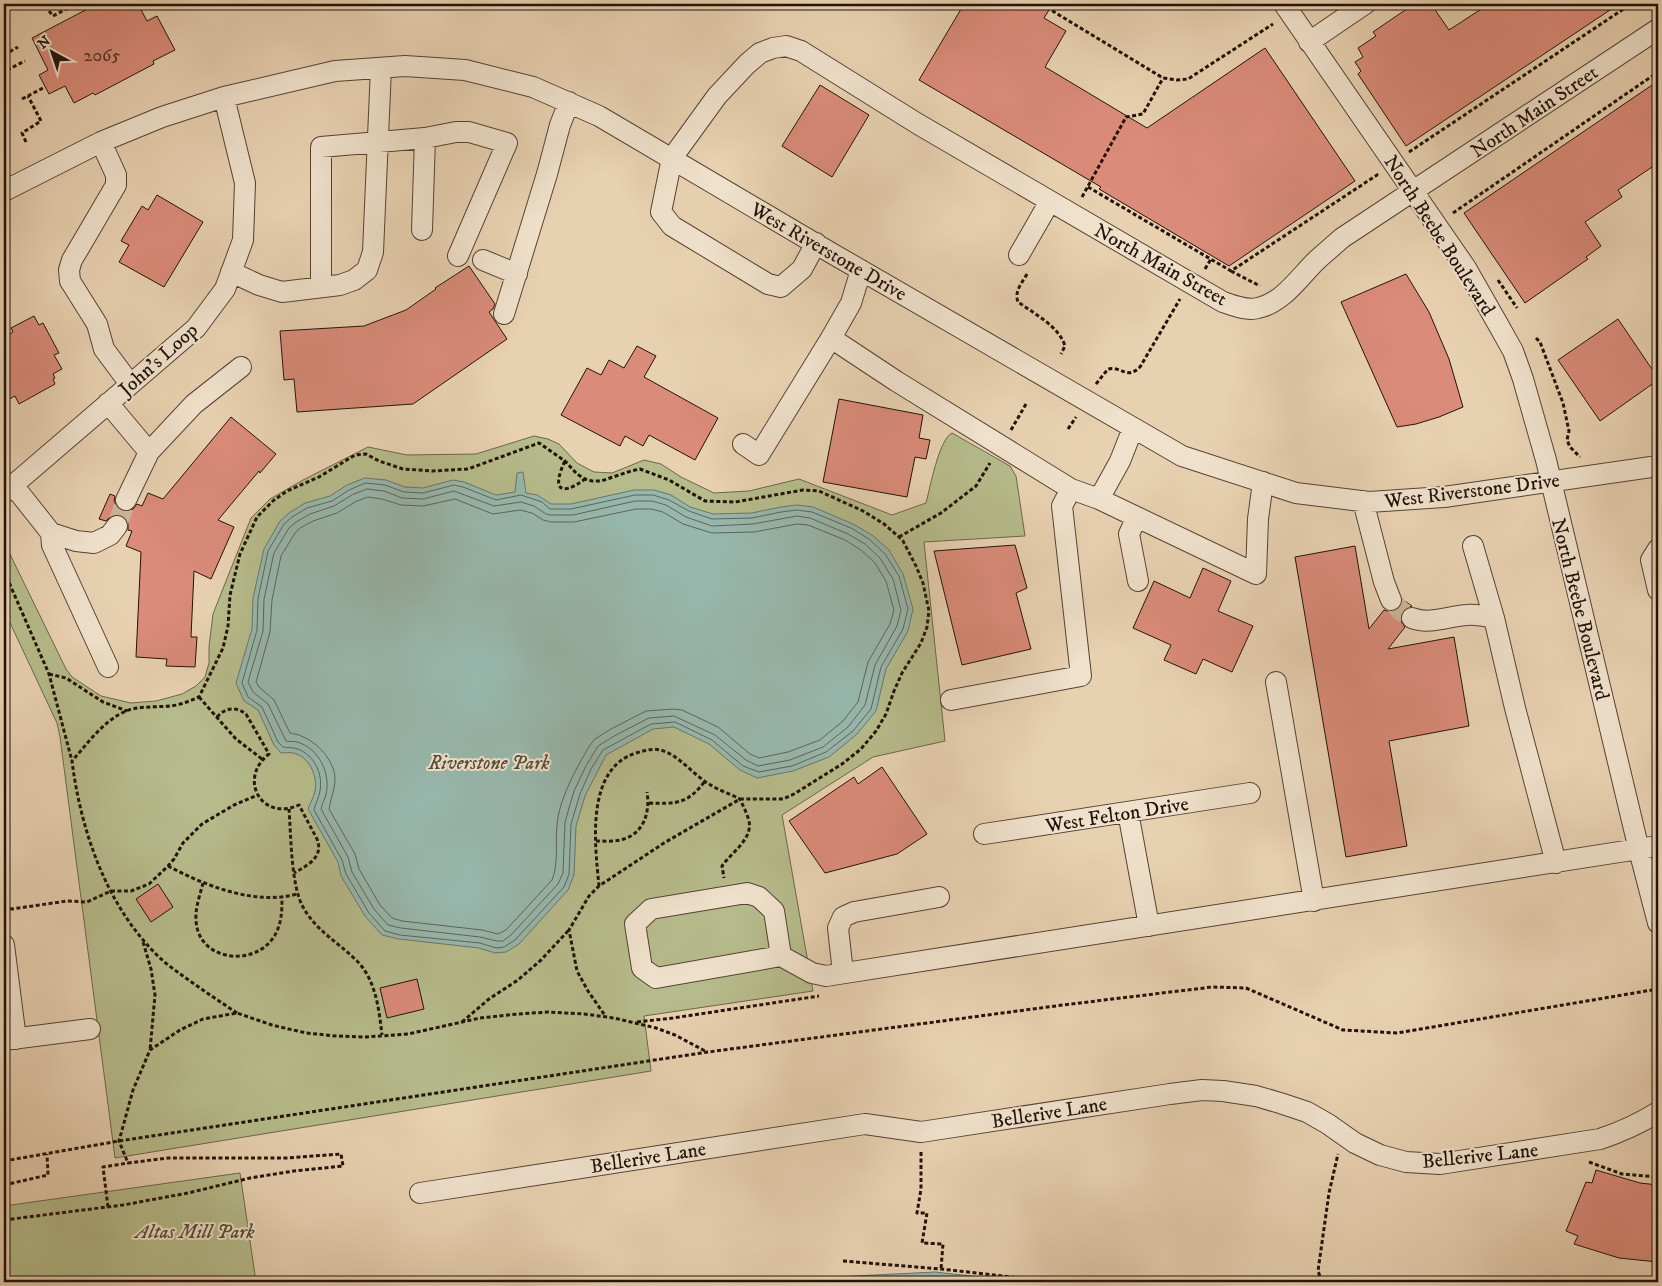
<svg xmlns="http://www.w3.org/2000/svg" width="1662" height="1286" font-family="'IM FELL DW Pica',serif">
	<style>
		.green { fill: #b6bb8b; stroke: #6c664a }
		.water { fill: #97b7ac; stroke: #68756b }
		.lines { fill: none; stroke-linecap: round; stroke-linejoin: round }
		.shore { stroke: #5c645b; stroke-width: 1 }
		.building { fill: #da8b79; stroke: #22120a }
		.minor-tunnel { stroke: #cab498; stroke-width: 20; stroke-dasharray: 20 10; stroke-linecap: butt }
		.minor-casing { stroke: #544234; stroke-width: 22 }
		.path { stroke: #22120a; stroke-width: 3; stroke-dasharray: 4 2.5; stroke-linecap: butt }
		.minor { stroke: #f0e1cc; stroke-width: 20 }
		.labels { text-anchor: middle; stroke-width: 4; stroke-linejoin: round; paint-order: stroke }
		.number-label { font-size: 18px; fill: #503026 }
		.street-label { font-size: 20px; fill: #22120a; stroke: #f0e1cc }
		.park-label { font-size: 20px; font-style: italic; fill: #564d37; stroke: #f0e1cc }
	</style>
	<rect width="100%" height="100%" fill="#e8d1b1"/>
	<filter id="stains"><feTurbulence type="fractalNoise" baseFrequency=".004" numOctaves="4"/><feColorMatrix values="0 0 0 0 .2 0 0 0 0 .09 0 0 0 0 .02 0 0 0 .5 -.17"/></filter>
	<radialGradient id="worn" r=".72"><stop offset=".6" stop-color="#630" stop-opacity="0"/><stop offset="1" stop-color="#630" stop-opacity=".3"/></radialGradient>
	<!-- green -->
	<path class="green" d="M 952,433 L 1010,466 L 1016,476 L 1025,536 L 924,542 L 945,741 L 873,757 L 782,815 L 813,991 L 644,1016 L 651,1071 L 115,1158 L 60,737 L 57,723 L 4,610 L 4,542 L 66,669 L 72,677 L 101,696 L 131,703 L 156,701 L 182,694 L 196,686 L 205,677 L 209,663 L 209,647 L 213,614 L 251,518 L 270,499 L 303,480 L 368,447 L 407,455 L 476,454 L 534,436 L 548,439 L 559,444 L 577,463 L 594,472 L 612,473 L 644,460 L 661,464 L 681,477 L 714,493 L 749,491 L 799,479 L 892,515 L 926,503 C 930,488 939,439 952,433 Z
		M 240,1173 L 256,1282 L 4,1282 L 4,1206 Z"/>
	<!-- water -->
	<path class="water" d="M 523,472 L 526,493 L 537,495 L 551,504 L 571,504 L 634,490 L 654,490 L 671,495 L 690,507 L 713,514 L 752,513 L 781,507 L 797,505 L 813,507 L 853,524 L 872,535 L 889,550 L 903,574 L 913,609 L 908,631 L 886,669 L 876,711 L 856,735 L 829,757 L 793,771 L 757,778 L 740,770 L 709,744 L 674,727 L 653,729 L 606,755 L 585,796 L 576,826 L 574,875 L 568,890 L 519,944 L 506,952 L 495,953 L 479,948 L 399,939 L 382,935 L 365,916 L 341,876 L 338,862 L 308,809 C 310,803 314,797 315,791 C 318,776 309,756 293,753 C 289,752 285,753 281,753 L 274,745 L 258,710 L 244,701 L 236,683 L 252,629 L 253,598 L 264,549 L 280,521 L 289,513 L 305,503 L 330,496 L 347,485 L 365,478 L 386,480 L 405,487 L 423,488 L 453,480 L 464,482 L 496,495 L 515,492 L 517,473 Z
		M 935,1272 L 1026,1282 L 734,1282 Z"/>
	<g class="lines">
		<!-- shore -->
		<path class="shore" d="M 366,483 L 385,485 L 404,492 L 423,493 L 454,485 L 463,487 L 496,500 L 521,495 L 542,502 L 550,509 L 571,509 L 635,495 L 653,495 L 669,500 L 689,511 L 712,519 L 752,518 L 781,512 L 797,510 L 812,512 L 851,528 L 869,539 L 885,554 L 899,576 L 908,609 L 903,629 L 881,667 L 871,709 L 853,731 L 826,752 L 792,766 L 759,772 L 743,766 L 712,740 L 675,722 L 651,724 L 603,750 L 591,769 L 580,794 L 571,824 L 569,874 L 564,887 L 515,940 L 504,947 L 496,948 L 480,943 L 400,935 L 385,931 L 369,913 L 346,874 L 342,860 L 314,810 C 315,804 319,798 320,791 C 323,774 315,756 298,749 C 293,747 287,748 283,747 L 278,742 L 262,707 L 248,697 L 242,683 L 257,630 L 258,599 L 268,551 L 284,524 L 292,517 L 307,508 L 332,501 L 349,490 Z
			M 367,489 L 384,491 L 402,498 L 423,499 L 454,491 L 494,506 L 521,502 L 534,506 L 546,514 L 551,515 L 573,515 L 635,501 L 652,501 L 666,505 L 686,517 L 712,526 L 753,524 L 797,516 L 810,518 L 848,534 L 865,544 L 880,558 L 893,579 L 901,610 L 897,626 L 875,665 L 865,705 L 848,727 L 823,747 L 790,760 L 758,766 L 746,760 L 715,735 L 674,716 L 649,718 L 616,735 L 598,746 L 586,766 L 574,791 L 565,822 L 563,873 L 558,884 L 511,935 L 503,941 L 497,941 L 480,937 L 401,928 L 388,925 L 374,909 L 352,872 L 348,857 L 321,809 C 322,804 325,799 326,794 C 331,774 319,748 297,742 C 294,741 289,742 286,741 L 268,704 L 253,692 L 248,682 L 263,631 L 264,599 L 274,553 L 289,528 L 296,522 L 310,514 L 334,506 L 352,495 Z
			M 368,497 L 382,499 L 401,505 L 423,506 L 455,499 L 493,514 L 520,510 L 532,513 L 543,520 L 551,522 L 574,522 L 636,509 L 651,509 L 663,512 L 683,524 L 712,533 L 754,532 L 797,524 L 808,525 L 845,540 L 861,550 L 875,563 L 886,581 L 894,610 L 890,624 L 868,662 L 858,702 L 843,721 L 820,740 L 788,752 L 759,758 L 750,754 L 718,727 L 682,710 L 674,709 L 646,711 L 611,729 L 595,739 L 590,745 C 577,767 559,799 557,825 C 555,843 559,863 552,880 L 506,930 L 498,934 L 482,930 L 402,921 L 392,918 L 380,905 L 359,869 L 355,854 L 329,809 C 331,798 335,789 335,778 C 334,760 317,742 301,736 C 298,734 293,734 290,733 L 274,700 L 259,687 L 256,682 L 270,632 L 272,600 L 281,556 L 295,533 L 300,528 L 313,521 L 337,513 L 355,502 Z
			M 834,1282 L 935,1277 L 981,1282"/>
	</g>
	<!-- building -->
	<path class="building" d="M 97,4 L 138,4 L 147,21 L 157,16 L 175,50 L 153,61 L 154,64 L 95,95 L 93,93 L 74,103 L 65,86 L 49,94 L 39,75 L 48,70 L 32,38 Z
		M 964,4 L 1039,4 L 1049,10 L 1044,18 L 1066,31 L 1045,67 L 1147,128 L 1265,48 L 1355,181 L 1229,266 L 1099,189 L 1101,187 L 919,80 Z
		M 1414,4 L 1431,4 L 1449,30 L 1489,4 L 1619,4 L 1406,146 L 1358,74 L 1361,71 L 1355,62 L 1363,57 L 1358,48 L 1376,36 L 1373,32 Z
		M 1658,81 L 1658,163 L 1618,190 L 1622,197 L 1585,222 L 1601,246 L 1586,257 L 1588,259 L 1525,303 L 1464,213 Z
		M 820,85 L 869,115 L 832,177 L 782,146 Z
		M 157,195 L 203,222 L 164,287 L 119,262 L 129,245 L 121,241 L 142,206 L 148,210 Z
		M 469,266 L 495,304 L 493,309 L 489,312 L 507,339 L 413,404 L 297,412 L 294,379 L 284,380 L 280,331 L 364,326 L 406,310 L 436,289 L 435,288 Z
		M 1406,274 L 1429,312 L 1449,359 L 1463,407 L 1439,417 L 1416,424 L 1397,427 L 1341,302 Z
		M 34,316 L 39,325 L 43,323 L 59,353 L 54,355 L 62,369 L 53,374 L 55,378 L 53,379 L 55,384 L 19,404 L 15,396 L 4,402 L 4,338 L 13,332 L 11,328 Z
		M 1618,319 L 1658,378 L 1658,380 L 1600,421 L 1558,360 Z
		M 637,346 L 656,356 L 644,377 L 718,418 L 695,460 L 649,435 L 643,446 L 625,436 L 620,446 L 561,415 L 587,368 L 601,375 L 609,360 L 624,368 Z
		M 839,399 L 923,415 L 919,438 L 930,440 L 926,459 L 915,457 L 907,497 L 823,482 Z
		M 231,417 L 276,454 L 260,473 L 259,471 L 218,520 L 234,527 L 211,579 L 194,571 L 191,637 L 197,637 L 195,667 L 166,666 L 167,659 L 136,657 L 141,552 L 126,546 L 132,531 L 128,530 L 128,522 L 125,517 L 118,514 L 112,515 L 106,521 L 99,519 L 110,494 L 115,496 L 114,501 L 117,507 L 121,511 L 126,512 L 133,509 L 137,504 L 142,506 L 148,493 L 163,499 Z
		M 1015,545 L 1027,588 L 1016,593 L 1031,649 L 962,665 L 934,551 Z
		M 1355,546 L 1369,629 L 1384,610 L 1390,612 L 1395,611 L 1400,608 L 1402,599 L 1412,606 L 1404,609 L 1401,614 L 1401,621 L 1405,627 L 1388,649 L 1454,637 L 1469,726 L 1389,741 L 1407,846 L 1346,857 L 1295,557 Z
		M 1203,568 L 1231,581 L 1218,611 L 1253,626 L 1232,672 L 1203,659 L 1196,674 L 1164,660 L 1171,645 L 1133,628 L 1154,581 L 1190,598 Z
		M 882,767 L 927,834 L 897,854 L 825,873 L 789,821 L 854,777 L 858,784 Z
		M 158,884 L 173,907 L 151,922 L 136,899 Z
		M 417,979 L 424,1009 L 387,1018 L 380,988 Z
		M 1596,1170 L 1640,1183 L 1658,1185 L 1658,1262 L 1619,1258 L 1574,1244 L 1578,1236 L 1566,1231 L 1586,1182 L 1592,1183 Z"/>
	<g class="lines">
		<!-- minor-tunnel -->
		<path class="minor-tunnel" d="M 117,526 L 126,500
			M 1391,600 L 1401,611 L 1412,618"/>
		<!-- minor casing -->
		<g class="minor-casing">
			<path id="minor" d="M 1284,4 L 1466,268 L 1499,326 L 1513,351 L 1523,379 L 1546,460 L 1639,850 L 1658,923
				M 1309,42 L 1365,4
				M 101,142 L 116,175 L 116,185 L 72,260 L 69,270 L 70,281 L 97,324 L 104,349 L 130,384
				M 4,191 L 101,142 L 162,117 L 224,97 L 335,71 L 405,66 L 465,70 L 533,87 L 599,116 L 833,254 L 1182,456 L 1296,493 L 1369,502 L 1444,497 L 1658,466
				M 422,230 L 425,138
				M 816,243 L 802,269 L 781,287 L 768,284 L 672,226 L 661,212 L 672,158 L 717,96 L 747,64 L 760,53 L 773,48 L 786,46 L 801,51 L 918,124 L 1223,302 C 1234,306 1247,311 1258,308 C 1283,303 1300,276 1318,259 C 1326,252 1334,245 1342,238 L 1658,29
				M 1019,255 L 1050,201
				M 483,260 L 517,274
				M 861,270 L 851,303 L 831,338 L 896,381 L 1071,489 L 1099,499 L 1120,461 L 1133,428
				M 231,272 L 259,285 L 282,292 L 340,285 L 354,280 L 367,270 L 373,252 L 381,68
				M 321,286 L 321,147 L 425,138 L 456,132 L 469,132 L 507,143 L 458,256
				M 504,314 L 547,174 L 560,125 L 569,102
				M 108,403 L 149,452 L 126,500
				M 743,444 L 759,455 L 831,338
				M 149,452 L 194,404 L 241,367
				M 13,485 L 51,533 L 76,541 L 94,543 L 110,535 L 117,526
				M 4,493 L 196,328 L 225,289 L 243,240 L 245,183 L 224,97
				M 1099,499 L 1256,574 L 1258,519 L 1263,482
				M 1363,501 L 1384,582 L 1391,600
				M 1137,517 L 1129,534 L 1138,581
				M 51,533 L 52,545 L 108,667
				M 1473,546 L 1494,618
				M 1658,549 L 1651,560 L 1658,590
				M 1412,618 C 1429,625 1449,616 1467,615 C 1477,614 1485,616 1494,618 L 1515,708 L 1556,863
				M 1276,682 L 1314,901
				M 951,700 L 1081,676 L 1062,506 L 1071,489
				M 1128,812 L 1149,926
				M 984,834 L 1250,793
				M 4,945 L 16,1039
				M 781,956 L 774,911 L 759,897 L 747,893 L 651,909 L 635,924 L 642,968 L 656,978 L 781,956 L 812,973 L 826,976 L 1658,846
				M 843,973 L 838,928 L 843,917 L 854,912 L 939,897
				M 4,1040 L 90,1029
				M 420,1193 L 865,1124 L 921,1132 L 1170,1094 L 1202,1090 L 1223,1091 L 1256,1096 L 1280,1103 L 1307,1112 L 1328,1124 L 1355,1143 L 1380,1155 L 1406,1162 L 1440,1164 L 1600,1139 C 1621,1132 1639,1124 1658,1112"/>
		</g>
		<!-- path -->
		<path class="path" d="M 1041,4 L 1163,78 L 1177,80 L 1188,79 L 1273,24
			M 49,11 L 53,16 L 76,4
			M 4,55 L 18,47
			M 7,70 L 25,61
			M 22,99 L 45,87
			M 26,142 L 22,133 L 41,121 L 28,96
			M 1409,152 L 1631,4
			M 1088,187 L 1231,271 L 1377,175 L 1376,173
			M 1082,197 L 1126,117 L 1143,114 L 1163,78
			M 1453,213 L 1658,72
			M 1205,269 L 1211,259
			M 1231,271 L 1260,286
			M 1027,274 C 1022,283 1014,291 1018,302 C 1033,313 1059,326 1065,346 L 1061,354
			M 1498,280 L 1517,308
			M 1536,338 L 1540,342 L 1563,403 L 1569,431 L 1567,440 L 1570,447 L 1580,457
			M 1096,384 L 1108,369 C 1122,366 1127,380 1140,367 L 1180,299
			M 1068,429 L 1076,417
			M 1011,430 L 1026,404
			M 565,461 C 552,488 559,498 585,479
			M 899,537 L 941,513 L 976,486 L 990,463
			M 4,571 L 49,674 L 72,761
			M 49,674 L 66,678 L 103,702 L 127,711
			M 199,697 L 236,739 L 262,759
			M 217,717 C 225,708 236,706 246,714 L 269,754 C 237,779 262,822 299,805 L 317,839 C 324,857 308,865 294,873
			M 649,803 C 676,804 688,804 705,781
			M 289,809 C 291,835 291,886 303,907 C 316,931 338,942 357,961 C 376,980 379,1010 382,1035
			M 596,841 C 605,841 615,842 624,839 C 645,832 650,811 647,792
			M 168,866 C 204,885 255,906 297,894
			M 203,883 C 200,895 195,908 196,921 C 199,964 261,968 277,931 C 282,920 282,908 282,897
			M 599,886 C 595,845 585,769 636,753 C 646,750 656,747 666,752 C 682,759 694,775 709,784 C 718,790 730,794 740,799 C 743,806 747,813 749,821 C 753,839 731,853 722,866 L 724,878
			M 4,906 L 12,909 L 67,901 L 87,902 L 111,891 L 131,891 L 149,884 L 168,866 L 174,859 L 183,843 L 202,824 L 234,805 L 258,795
			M 143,942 L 151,969 L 155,995 L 150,1050
			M 237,1013 C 219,1001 201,989 183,976 C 175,970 166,964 159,957 C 107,907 81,832 72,761 C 88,743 103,721 126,711 C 142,705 160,708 177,705 C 185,703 192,700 199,697 L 223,648 L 228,626 L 230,595 L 240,554 L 257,517 L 274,500 L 287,491 L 319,477 L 355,455 L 366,454 L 379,461 L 403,469 L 433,471 L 468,469 L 539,443 L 565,461 L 577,474 L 585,479 L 592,481 L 601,481 L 631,471 L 640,469 L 669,480 L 705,501 L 735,502 L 803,490 L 819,491 L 863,511 L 884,524 L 899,537 L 903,541 L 916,566 L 923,583 L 929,611 L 927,627 L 921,643 L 902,673 L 894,691 L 886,714 L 876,731 L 861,749 L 842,764 L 794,794 L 783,799 L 740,799 L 664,843 L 599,886 L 589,896 L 569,930 L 577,971 L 588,991 L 606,1017
			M 462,1022 L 489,999 L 518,980 L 541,960 L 569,930
			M 637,1022 L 673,1018 L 819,996
			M 921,1152 L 921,1189 L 917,1213 L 927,1213 L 922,1243 L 943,1244 L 941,1269
			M 4,1161 L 119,1141 L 708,1052 L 1063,1005 L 1212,987 L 1246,988 L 1343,1030 L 1397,1033 L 1658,989
			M 1589,1162 L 1622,1174 L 1658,1177
			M 4,1185 L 48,1175 L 47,1154
			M 108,1207 L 103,1167 L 128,1163
			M 4,1220 L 123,1205 L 188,1193 L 250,1178 L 294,1171 L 343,1166 L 341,1154 L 287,1158 L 168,1158 L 128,1163 L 119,1141 L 133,1090 L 150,1050 L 180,1030 L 203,1019 L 237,1013 L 272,1025 L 306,1033 L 336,1036 L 366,1037 L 408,1034 L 480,1018 L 518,1014 L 548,1012 L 584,1014 L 614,1018 L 656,1028 L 675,1035 L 707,1052
			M 843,1261 L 941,1269 L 1055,1282
			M 1322,1282 L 1318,1271 L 1329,1193 L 1338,1154"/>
		<!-- minor -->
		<use href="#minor" class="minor"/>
	</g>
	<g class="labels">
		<!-- number labels -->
		<g class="number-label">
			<text x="102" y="61">2065</text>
		</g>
		<!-- street labels -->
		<g class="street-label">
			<text transform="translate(1534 111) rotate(-34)" y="7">North Main Street</text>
			<text transform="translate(1440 235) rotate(57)" y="7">North Beebe Boulevard</text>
			<text transform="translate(829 251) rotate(30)" y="7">West Riverstone Drive</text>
			<text transform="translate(1161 264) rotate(29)" y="7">North Main Street</text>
			<text transform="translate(158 359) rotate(-42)" y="7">John's Loop</text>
			<text transform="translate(1472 490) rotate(-7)" y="7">West Riverstone Drive</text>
			<text transform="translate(1581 609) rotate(76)" y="7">North Beebe Boulevard</text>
			<text transform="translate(1117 814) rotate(-9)" y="7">West Felton Drive</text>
			<text transform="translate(1049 1112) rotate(-9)" y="7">Bellerive Lane</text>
			<text transform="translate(1480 1155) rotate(-6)" y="7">Bellerive Lane</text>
			<text transform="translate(648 1157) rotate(-9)" y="7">Bellerive Lane</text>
		</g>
		<!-- park labels -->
		<g class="park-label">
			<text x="489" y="769">Riverstone Park</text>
			<text x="195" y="1238">Altas Mill Park</text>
		</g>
	</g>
	<!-- margin -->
	<rect width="1662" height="1286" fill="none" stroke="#e8d1b1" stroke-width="20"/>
	<rect x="5" y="5" width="1652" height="1276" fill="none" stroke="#22120a" stroke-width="2.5"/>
	<rect x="10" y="10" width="1642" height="1266" fill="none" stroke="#22120a"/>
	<!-- north arrow -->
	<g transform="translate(52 52) rotate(320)" stroke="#f0e1cc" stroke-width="4" paint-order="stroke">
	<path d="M0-4L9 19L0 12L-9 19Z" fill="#22120a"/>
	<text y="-8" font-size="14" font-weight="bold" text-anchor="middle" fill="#22120a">N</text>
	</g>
	<rect width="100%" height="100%" filter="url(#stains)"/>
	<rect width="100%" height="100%" fill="url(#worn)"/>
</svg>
